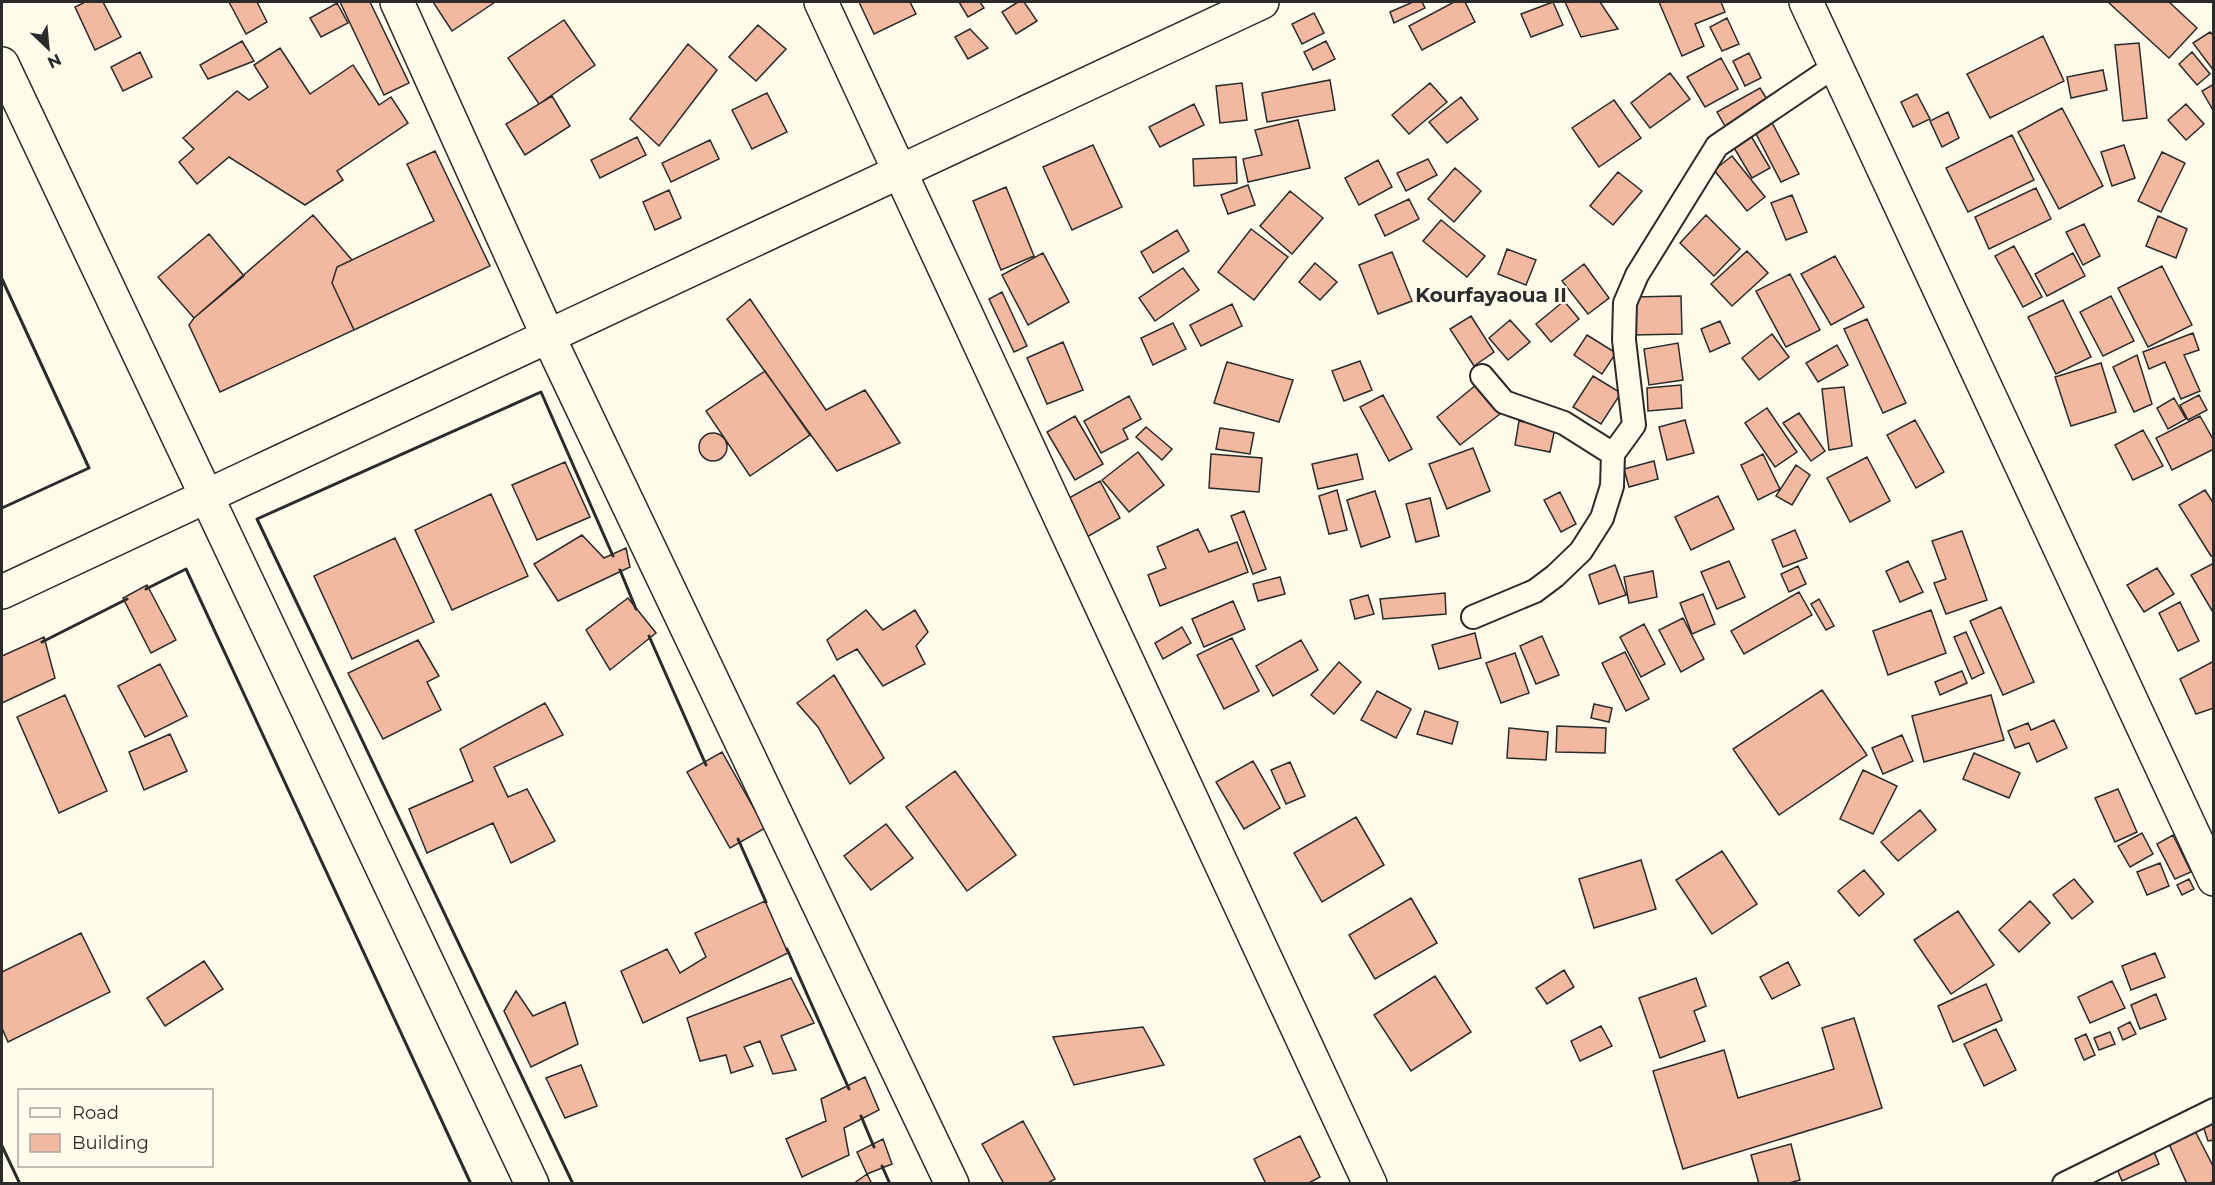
<svg xmlns="http://www.w3.org/2000/svg" width="2215" height="1185" font-family="Montserrat,sans-serif">
	<style>
		.building { fill: #f2b8a0; stroke: #2b2b2b; stroke-width: 1.5 }
		.lines { fill: none; stroke-linecap: round; stroke-linejoin: round }
		.lane-casing { stroke: #2b2b2b; stroke-width: 26 }
		.street-casing { stroke: #2b2b2b; stroke-width: 36 }
		.lane { stroke: #fdfbea; stroke-width: 22 }
		.street { stroke: #fdfbea; stroke-width: 33 }
		.wall { stroke: #2b2b2b; stroke-width: 3 }
		.labels { text-anchor: middle; stroke-width: 4.5; stroke-linejoin: round; paint-order: stroke }
		.neighbourhood-label { font-size: 20px; font-weight: bold; fill: #2b2b2b; stroke: #fdfbea }
	</style>
	<rect width="100%" height="100%" fill="#fdfbea"/>
	<!-- building -->
	<path class="building" d="M 85,2 L 103,2 L 121,37 L 95,50 L 75,7 Z
		M 229,2 L 257,2 L 267,22 L 246,34 Z
		M 340,2 L 370,2 L 409,83 L 384,95 Z
		M 433,2 L 495,2 L 452,31 Z
		M 859,2 L 910,2 L 916,14 L 874,34 Z
		M 959,2 L 980,2 L 984,8 L 968,17 Z
		M 1018,2 L 1024,2 L 1037,21 L 1016,34 L 1002,12 Z
		M 1413,2 L 1422,2 L 1425,8 L 1394,23 L 1390,12 Z
		M 1454,2 L 1465,2 L 1475,22 L 1422,50 L 1409,26 Z
		M 1553,2 L 1563,25 L 1531,37 L 1521,14 Z
		M 1565,2 L 1600,2 L 1618,29 L 1581,37 Z
		M 1659,2 L 1721,2 L 1725,12 L 1695,24 L 1704,46 L 1682,56 Z
		M 2108,2 L 2169,2 L 2197,28 L 2169,58 Z
		M 337,3 L 348,23 L 321,37 L 310,18 Z
		M 1314,13 L 1324,33 L 1302,44 L 1292,24 Z
		M 1727,18 L 1739,44 L 1722,51 L 1710,27 Z
		M 564,20 L 595,65 L 539,104 L 508,58 Z
		M 758,25 L 786,49 L 756,81 L 729,57 Z
		M 970,29 L 988,48 L 968,59 L 955,37 Z
		M 2210,32 L 2214,36 L 2214,71 L 2193,43 Z
		M 2043,36 L 2064,81 L 1990,118 L 1967,74 Z
		M 242,41 L 254,61 L 208,79 L 200,65 Z
		M 1326,41 L 1335,59 L 1313,70 L 1304,52 Z
		M 2139,43 L 2147,118 L 2123,121 L 2115,45 Z
		M 688,44 L 717,70 L 659,146 L 630,119 Z
		M 280,48 L 310,94 L 353,65 L 379,105 L 391,97 L 408,123 L 337,171 L 343,180 L 305,205 L 229,157 L 197,184 L 179,162 L 194,149 L 183,138 L 237,91 L 249,100 L 268,87 L 254,65 Z
		M 140,52 L 152,77 L 123,91 L 111,67 Z
		M 2192,52 L 2210,74 L 2197,85 L 2179,64 Z
		M 1749,53 L 1761,78 L 1745,86 L 1733,61 Z
		M 1721,58 L 1738,89 L 1705,107 L 1687,77 Z
		M 2103,70 L 2107,90 L 2071,98 L 2067,77 Z
		M 1670,73 L 1690,99 L 1650,128 L 1631,103 Z
		M 1330,80 L 1335,110 L 1267,122 L 1262,93 Z
		M 1242,83 L 1247,120 L 1220,123 L 1216,86 Z
		M 1430,83 L 1447,102 L 1409,134 L 1392,115 Z
		M 2214,84 L 2214,112 L 2202,91 Z
		M 1760,88 L 1768,101 L 1725,126 L 1717,112 Z
		M 767,93 L 787,132 L 752,149 L 732,110 Z
		M 1917,94 L 1930,119 L 1913,127 L 1901,102 Z
		M 552,96 L 570,126 L 525,155 L 506,124 Z
		M 1461,97 L 1478,119 L 1447,143 L 1429,122 Z
		M 1614,100 L 1641,138 L 1599,167 L 1572,128 Z
		M 1194,104 L 1204,125 L 1160,147 L 1149,127 Z
		M 2186,104 L 2204,124 L 2186,140 L 2168,120 Z
		M 2062,108 L 2103,186 L 2059,209 L 2018,132 Z
		M 1948,112 L 1959,138 L 1942,147 L 1930,121 Z
		M 1768,115 L 1799,174 L 1781,182 L 1751,124 Z
		M 1298,120 L 1310,168 L 1248,182 L 1243,159 L 1262,155 L 1255,130 Z
		M 1748,131 L 1770,168 L 1752,178 L 1730,141 Z
		M 2012,135 L 2034,180 L 1968,212 L 1946,168 Z
		M 637,137 L 646,155 L 600,178 L 591,160 Z
		M 710,140 L 719,159 L 671,182 L 662,163 Z
		M 1093,145 L 1122,207 L 1072,230 L 1043,167 Z
		M 2124,145 L 2135,178 L 2112,186 L 2101,152 Z
		M 435,151 L 490,266 L 354,330 L 332,283 L 337,267 L 434,221 L 407,164 Z
		M 2162,152 L 2185,163 L 2161,212 L 2138,201 Z
		M 1732,156 L 1765,197 L 1747,211 L 1714,170 Z
		M 1236,157 L 1237,183 L 1194,186 L 1193,159 Z
		M 1428,159 L 1437,175 L 1406,191 L 1397,173 Z
		M 1378,160 L 1392,187 L 1359,205 L 1345,178 Z
		M 1455,168 L 1481,191 L 1454,222 L 1428,199 Z
		M 1618,172 L 1642,191 L 1613,225 L 1590,206 Z
		M 1248,185 L 1255,205 L 1228,214 L 1221,195 Z
		M 1006,187 L 1034,256 L 1001,270 L 973,201 Z
		M 2036,188 L 2051,219 L 1989,249 L 1975,217 Z
		M 669,190 L 681,218 L 655,230 L 643,202 Z
		M 1290,191 L 1323,218 L 1292,254 L 1260,226 Z
		M 1792,195 L 1807,232 L 1786,240 L 1771,203 Z
		M 1409,199 L 1419,219 L 1385,236 L 1375,215 Z
		M 313,215 L 352,260 L 337,267 L 332,283 L 354,330 L 220,392 L 189,325 L 194,318 Z
		M 1706,215 L 1740,249 L 1714,276 L 1680,243 Z
		M 2158,216 L 2187,229 L 2176,258 L 2146,246 Z
		M 1441,220 L 1485,256 L 1467,277 L 1423,241 Z
		M 2084,224 L 2100,256 L 2083,265 L 2066,232 Z
		M 1251,229 L 1288,257 L 1254,300 L 1218,272 Z
		M 1177,230 L 1189,251 L 1153,273 L 1141,252 Z
		M 209,234 L 244,276 L 194,318 L 158,277 Z
		M 2014,246 L 2042,297 L 2023,307 L 1995,256 Z
		M 1507,249 L 1536,260 L 1526,285 L 1498,274 Z
		M 1747,251 L 1768,273 L 1732,306 L 1711,284 Z
		M 1392,252 L 1412,301 L 1378,314 L 1359,265 Z
		M 1043,253 L 1069,302 L 1028,325 L 1002,275 Z
		M 2073,253 L 2085,276 L 2047,296 L 2035,274 Z
		M 1835,256 L 1864,307 L 1831,325 L 1801,274 Z
		M 1315,263 L 1337,282 L 1320,300 L 1299,282 Z
		M 1584,264 L 1609,298 L 1588,314 L 1562,281 Z
		M 2162,266 L 2192,325 L 2148,347 L 2118,288 Z
		M 1183,268 L 1199,290 L 1155,321 L 1139,298 Z
		M 1790,274 L 1820,330 L 1786,347 L 1756,291 Z
		M 1002,292 L 1027,346 L 1014,352 L 989,299 Z
		M 1681,296 L 1682,334 L 1633,335 L 1633,297 Z
		M 2111,296 L 2134,341 L 2103,356 L 2080,312 Z
		M 750,299 L 826,410 L 865,390 L 900,443 L 837,471 L 727,319 Z
		M 2063,300 L 2091,357 L 2056,374 L 2028,317 Z
		M 1564,301 L 1579,319 L 1551,342 L 1536,324 Z
		M 1232,304 L 1242,326 L 1201,346 L 1190,325 Z
		M 1471,316 L 1494,352 L 1474,366 L 1450,329 Z
		M 1867,319 L 1906,403 L 1883,413 L 1844,329 Z
		M 1510,320 L 1530,342 L 1508,360 L 1489,338 Z
		M 1720,321 L 1730,343 L 1710,352 L 1701,329 Z
		M 1173,323 L 1186,349 L 1153,365 L 1141,338 Z
		M 2193,333 L 2199,350 L 2184,355 L 2200,391 L 2181,399 L 2165,362 L 2149,369 L 2143,352 Z
		M 1772,334 L 1789,357 L 1759,380 L 1742,358 Z
		M 1587,335 L 1616,353 L 1602,374 L 1574,355 Z
		M 1063,342 L 1083,390 L 1047,404 L 1027,358 Z
		M 1678,343 L 1683,380 L 1649,385 L 1644,349 Z
		M 1837,345 L 1848,365 L 1818,382 L 1806,363 Z
		M 2137,355 L 2152,404 L 2134,412 L 2113,367 Z
		M 1360,361 L 1372,390 L 1344,401 L 1332,371 Z
		M 1227,362 L 1293,380 L 1279,422 L 1214,403 Z
		M 2101,363 L 2116,412 L 2071,426 L 2055,377 Z
		M 765,371 L 810,435 L 750,476 L 706,411 Z
		M 1593,376 L 1621,393 L 1601,424 L 1573,407 Z
		M 1476,385 L 1500,414 L 1460,445 L 1437,417 Z
		M 1681,385 L 1682,408 L 1648,411 L 1647,388 Z
		M 1844,387 L 1852,446 L 1829,450 L 1822,389 Z
		M 1383,395 L 1412,449 L 1389,461 L 1360,407 Z
		M 2199,395 L 2207,410 L 2188,420 L 2180,405 Z
		M 1129,396 L 1141,419 L 1123,429 L 1128,439 L 1101,453 L 1084,421 Z
		M 2174,398 L 2186,419 L 2168,429 L 2157,408 Z
		M 1767,408 L 1797,452 L 1775,467 L 1745,423 Z
		M 1799,413 L 1825,451 L 1811,461 L 1783,423 Z
		M 1075,416 L 1103,464 L 1075,480 L 1047,432 Z
		M 2200,416 L 2214,441 L 2214,449 L 2172,470 L 2156,438 Z
		M 1685,420 L 1694,453 L 1667,460 L 1659,427 Z
		M 1915,420 L 1944,472 L 1916,488 L 1887,435 Z
		M 1519,421 L 1555,428 L 1550,452 L 1515,445 Z
		M 1146,427 L 1172,449 L 1162,460 L 1136,437 Z
		M 1220,428 L 1254,433 L 1250,454 L 1216,449 Z
		M 2143,430 L 2163,466 L 2133,480 L 2115,445 Z
		M699 447a14 14 0 1 1 28 0a14 14 0 1 1-28 0Z
		M 1473,448 L 1490,491 L 1447,509 L 1429,464 Z
		M 1138,452 L 1164,485 L 1129,512 L 1102,480 Z
		M 1211,454 L 1262,458 L 1259,492 L 1209,488 Z
		M 1357,454 L 1363,479 L 1318,489 L 1312,464 Z
		M 1763,454 L 1780,489 L 1758,500 L 1741,465 Z
		M 1867,457 L 1890,501 L 1850,522 L 1827,478 Z
		M 1654,461 L 1658,479 L 1629,487 L 1624,469 Z
		M 565,462 L 590,517 L 537,540 L 512,485 Z
		M 1796,465 L 1810,475 L 1792,505 L 1776,496 Z
		M 1100,481 L 1120,518 L 1087,537 L 1067,499 Z
		M 1337,490 L 1347,530 L 1329,534 L 1319,496 Z
		M 2205,490 L 2214,504 L 2214,555 L 2211,556 L 2179,505 Z
		M 1375,491 L 1390,537 L 1361,547 L 1347,500 Z
		M 1560,492 L 1576,524 L 1561,532 L 1544,500 Z
		M 491,494 L 528,576 L 452,610 L 415,530 Z
		M 1718,496 L 1734,529 L 1691,550 L 1675,517 Z
		M 1430,498 L 1439,536 L 1416,542 L 1406,504 Z
		M 1244,511 L 1266,569 L 1253,574 L 1231,516 Z
		M 1198,529 L 1209,552 L 1237,542 L 1248,572 L 1160,606 L 1148,575 L 1166,568 L 1157,547 Z
		M 1795,530 L 1807,558 L 1783,567 L 1772,540 Z
		M 1962,531 L 1987,600 L 1946,614 L 1934,583 L 1946,579 L 1932,541 Z
		M 582,535 L 604,558 L 626,548 L 630,567 L 558,601 L 534,564 Z
		M 395,538 L 434,622 L 352,659 L 314,576 Z
		M 1729,561 L 1745,597 L 1717,609 L 1701,572 Z
		M 1908,561 L 1923,592 L 1900,602 L 1886,571 Z
		M 2214,563 L 2214,614 L 2191,575 Z
		M 1615,565 L 1626,595 L 1599,604 L 1589,575 Z
		M 1798,566 L 1806,584 L 1789,592 L 1781,574 Z
		M 2157,568 L 2174,594 L 2144,612 L 2127,585 Z
		M 1653,571 L 1657,597 L 1629,603 L 1624,577 Z
		M 1280,577 L 1285,594 L 1258,601 L 1253,584 Z
		M 147,585 L 176,640 L 151,653 L 123,598 Z
		M 1799,592 L 1812,615 L 1744,654 L 1731,631 Z
		M 1445,593 L 1446,614 L 1383,619 L 1380,599 Z
		M 1703,594 L 1715,624 L 1692,634 L 1680,603 Z
		M 1368,595 L 1374,614 L 1355,619 L 1350,600 Z
		M 628,598 L 656,633 L 610,670 L 586,630 Z
		M 1819,599 L 1834,626 L 1826,630 L 1811,604 Z
		M 1233,601 L 1245,629 L 1204,647 L 1192,619 Z
		M 2180,602 L 2199,641 L 2178,651 L 2159,613 Z
		M 2001,607 L 2034,682 L 2003,695 L 1970,621 Z
		M 866,610 L 883,630 L 915,610 L 928,632 L 916,646 L 925,664 L 883,686 L 857,649 L 837,660 L 827,640 Z
		M 1931,610 L 1946,653 L 1888,675 L 1873,631 Z
		M 1683,618 L 1704,659 L 1681,672 L 1659,630 Z
		M 1644,624 L 1665,664 L 1641,677 L 1620,637 Z
		M 1182,627 L 1191,643 L 1163,659 L 1155,643 Z
		M 1966,632 L 1984,673 L 1972,679 L 1954,637 Z
		M 1475,633 L 1481,658 L 1439,669 L 1432,645 Z
		M 1542,636 L 1559,675 L 1536,684 L 1520,646 Z
		M 44,637 L 55,678 L 2,703 L 2,656 Z
		M 1232,638 L 1259,691 L 1224,709 L 1197,655 Z
		M 418,640 L 439,676 L 427,682 L 441,710 L 383,739 L 348,673 Z
		M 1301,640 L 1318,670 L 1273,696 L 1256,666 Z
		M 1625,652 L 1649,699 L 1626,711 L 1602,663 Z
		M 1515,653 L 1529,693 L 1501,703 L 1486,663 Z
		M 2214,661 L 2214,708 L 2196,714 L 2180,679 Z
		M 1339,662 L 1361,682 L 1334,714 L 1311,695 Z
		M 160,664 L 187,716 L 145,737 L 118,686 Z
		M 1962,671 L 1967,683 L 1940,695 L 1935,682 Z
		M 834,675 L 884,758 L 850,784 L 818,727 L 797,703 Z
		M 1822,690 L 1867,755 L 1779,815 L 1733,749 Z
		M 1377,691 L 1411,709 L 1396,738 L 1361,720 Z
		M 65,695 L 107,791 L 59,813 L 17,717 Z
		M 1991,695 L 2004,740 L 1924,762 L 1912,716 Z
		M 545,703 L 563,735 L 494,767 L 508,797 L 527,789 L 555,841 L 511,863 L 493,823 L 427,853 L 409,809 L 473,781 L 460,749 Z
		M 1594,704 L 1612,708 L 1609,722 L 1591,718 Z
		M 1425,711 L 1458,722 L 1452,744 L 1417,734 Z
		M 2054,720 L 2067,748 L 2037,762 L 2029,743 L 2015,748 L 2008,731 L 2028,723 L 2031,730 Z
		M 1557,726 L 1606,728 L 1605,753 L 1556,752 Z
		M 1509,728 L 1548,732 L 1546,760 L 1507,758 Z
		M 170,734 L 187,771 L 144,790 L 129,752 Z
		M 1902,735 L 1913,761 L 1883,774 L 1872,748 Z
		M 722,752 L 765,828 L 730,848 L 687,772 Z
		M 1974,753 L 2020,773 L 2009,798 L 1963,779 Z
		M 1253,761 L 1280,808 L 1244,829 L 1216,782 Z
		M 1290,762 L 1305,796 L 1286,804 L 1271,770 Z
		M 1863,770 L 1897,786 L 1873,834 L 1840,819 Z
		M 955,771 L 1016,855 L 967,891 L 906,807 Z
		M 2118,789 L 2137,832 L 2115,842 L 2095,798 Z
		M 1920,810 L 1936,830 L 1898,861 L 1881,842 Z
		M 1356,817 L 1384,865 L 1322,902 L 1294,853 Z
		M 886,824 L 913,858 L 871,890 L 844,856 Z
		M 2142,833 L 2153,854 L 2130,867 L 2118,846 Z
		M 2173,835 L 2191,872 L 2175,879 L 2157,844 Z
		M 1722,851 L 1757,904 L 1712,934 L 1676,880 Z
		M 1641,860 L 1656,909 L 1594,928 L 1579,879 Z
		M 2160,863 L 2169,886 L 2147,895 L 2137,872 Z
		M 1864,870 L 1884,894 L 1859,916 L 1838,891 Z
		M 2074,879 L 2093,902 L 2072,919 L 2053,895 Z
		M 2189,879 L 2194,889 L 2182,895 L 2177,885 Z
		M 1411,898 L 1437,943 L 1375,979 L 1349,935 Z
		M 765,901 L 788,953 L 643,1023 L 621,971 L 667,949 L 680,973 L 706,957 L 695,933 Z
		M 2030,901 L 2050,923 L 2019,952 L 1999,930 Z
		M 1958,911 L 1994,965 L 1951,994 L 1914,940 Z
		M 81,933 L 110,992 L 8,1042 L 2,1028 L 2,972 Z
		M 2155,953 L 2165,977 L 2131,990 L 2122,966 Z
		M 204,961 L 223,989 L 165,1026 L 147,998 Z
		M 1788,962 L 1800,985 L 1772,999 L 1760,977 Z
		M 1564,970 L 1574,987 L 1547,1004 L 1536,988 Z
		M 1435,976 L 1471,1032 L 1411,1071 L 1374,1015 Z
		M 791,978 L 814,1023 L 781,1036 L 796,1070 L 773,1074 L 760,1041 L 744,1047 L 753,1066 L 731,1073 L 726,1055 L 700,1061 L 687,1018 Z
		M 1696,978 L 1706,1006 L 1694,1011 L 1705,1041 L 1660,1058 L 1639,998 Z
		M 2112,981 L 2125,1008 L 2090,1023 L 2078,997 Z
		M 1986,984 L 2002,1020 L 1953,1042 L 1938,1006 Z
		M 516,991 L 533,1016 L 565,1002 L 578,1044 L 531,1067 L 504,1011 Z
		M 2156,994 L 2166,1019 L 2140,1029 L 2131,1005 Z
		M 1854,1018 L 1882,1108 L 1683,1169 L 1653,1071 L 1724,1050 L 1738,1098 L 1834,1069 L 1822,1028 Z
		M 2130,1022 L 2136,1034 L 2123,1040 L 2118,1028 Z
		M 1601,1026 L 1612,1046 L 1580,1061 L 1571,1041 Z
		M 1143,1027 L 1164,1065 L 1074,1085 L 1053,1037 Z
		M 1996,1029 L 2016,1070 L 1984,1086 L 1964,1044 Z
		M 2110,1032 L 2115,1044 L 2099,1050 L 2094,1038 Z
		M 2086,1034 L 2095,1055 L 2084,1060 L 2075,1039 Z
		M 581,1065 L 597,1106 L 565,1118 L 546,1078 Z
		M 865,1077 L 879,1110 L 844,1128 L 849,1155 L 802,1177 L 786,1139 L 826,1121 L 821,1099 Z
		M 1023,1121 L 1055,1179 L 1046,1184 L 1004,1184 L 982,1144 Z
		M 2214,1122 L 2214,1140 L 2208,1141 L 2203,1126 Z
		M 2195,1131 L 2214,1168 L 2214,1181 L 2208,1184 L 2187,1184 L 2169,1144 Z
		M 1300,1136 L 1320,1177 L 1307,1184 L 1266,1184 L 1254,1159 Z
		M 883,1139 L 892,1164 L 867,1174 L 857,1152 Z
		M 1791,1144 L 1800,1180 L 1786,1184 L 1759,1184 L 1751,1155 Z
		M 2152,1147 L 2159,1164 L 2122,1181 L 2115,1164 Z
		M 867,1174 L 872,1184 L 853,1184 Z"/>
	<g class="lines">
		<!-- lane casing -->
		<g class="lane-casing">
			<path id="lane" d="M 1482,376 L 1504,402 L 1564,423 L 1613,454
				M 1473,617 L 1535,591 L 1555,576 L 1581,551 L 1602,518 L 1612,486 L 1613,454 L 1634,425 L 1624,340 L 1625,303 L 1637,275 L 1717,146 L 1835,66
				M 2064,1184 L 2214,1110"/>
		</g>
		<!-- street casing -->
		<g class="street-casing">
			<path id="street" d="M 397,2 L 548,336 L 952,1184
				M 821,2 L 1370,1184
				M 1806,2 L 2214,879
				M 2,64 L 532,1184
				M 2,592 L 1262,2"/>
		</g>
		<!-- lane -->
		<use href="#lane" class="lane"/>
		<!-- street -->
		<use href="#street" class="street"/>
		<!-- wall -->
		<path class="wall" d="M 2,279 L 89,468 L 2,508
			M 620,570 L 636,609
			M 146,589 L 186,569 L 471,1184
			M 649,636 L 706,765
			M 42,642 L 127,599
			M 738,839 L 766,902
			M 787,949 L 849,1089
			M 861,1116 L 874,1147
			M 2,1146 L 20,1184
			M 882,1166 L 890,1184
			M 573,1184 L 257,519 L 541,392 L 613,556"/>
	</g>
	<g class="labels">
		<!-- neighbourhood labels -->
		<g class="neighbourhood-label">
			<text x="1491" y="302">Kourfayaoua II</text>
		</g>
	</g>
	<!-- border -->
	<rect width="2215" height="1185" fill="none" stroke="#2b2b2b" stroke-width="6"/>
	<!-- legend -->
	<rect x="18" y="1089" width="195" height="78" fill="#fdfbea" stroke="#a9a89e" stroke-width="1.5"/>
	<rect x="30" y="1108" width="30" height="9" fill="#fdfbea" stroke="#a9a89e" stroke-width="1.5"/>
	<text x="72" y="1119" font-size="18" fill="#2b2b2b">Road</text>
	<rect x="30" y="1134" width="30" height="18" fill="#f2b8a0" stroke="#a9a89e" stroke-width="1.5"/>
	<text x="72" y="1149" font-size="18" fill="#2b2b2b">Building</text>
	<!-- north arrow -->
	<g transform="translate(48 48) rotate(154)" stroke="#fdfbea" stroke-width="4.5" paint-order="stroke">
	<path d="M0-4.5L10 22L0 15L-10 22Z" fill="#2b2b2b"/>
	<text y="-9" font-size="16" font-weight="bold" text-anchor="middle" fill="#2b2b2b">N</text>
	</g>
</svg>
